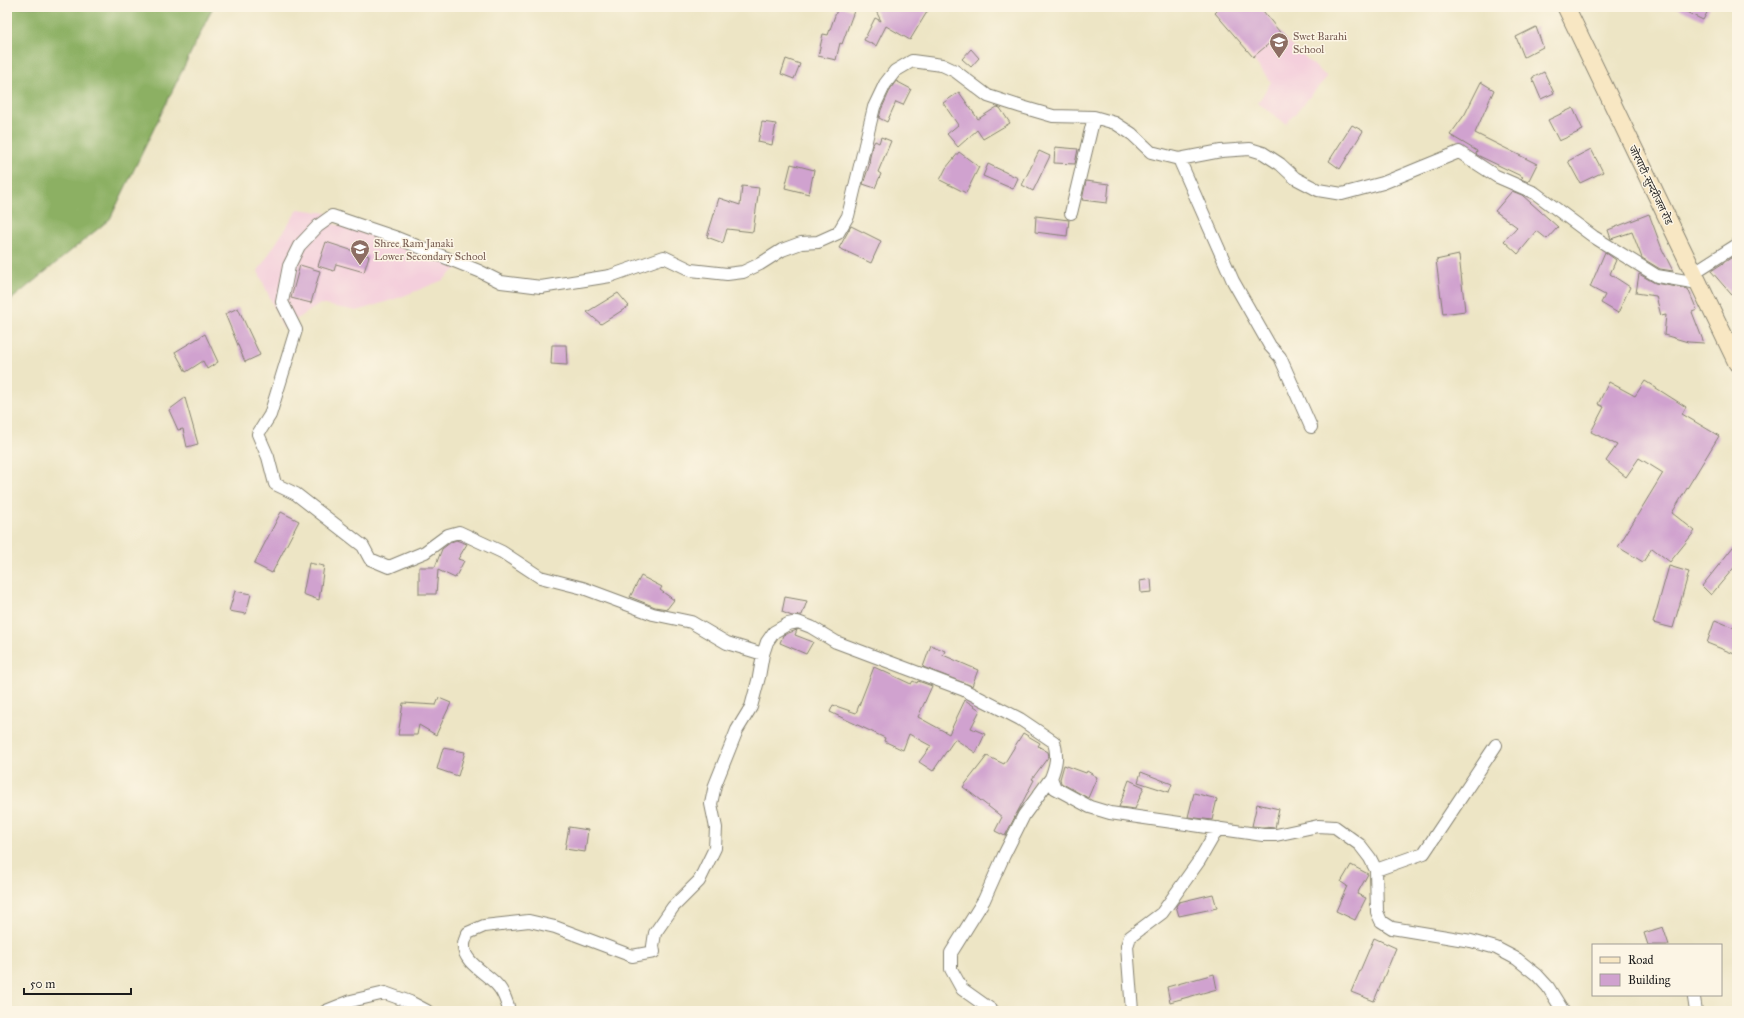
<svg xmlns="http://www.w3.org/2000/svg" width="1744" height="1018" font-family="'IM FELL Great Primer','Noto Serif Devanagari',serif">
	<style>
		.built { fill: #f4cfdc }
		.forest { fill: #8cb064; stroke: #546640 }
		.building { fill: #d0a2cf }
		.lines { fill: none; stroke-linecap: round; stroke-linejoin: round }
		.street-casing { stroke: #848070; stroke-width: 14 }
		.secondary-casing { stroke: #848070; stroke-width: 19 }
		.street { stroke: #fff; stroke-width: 12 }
		.secondary { stroke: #f8e7c3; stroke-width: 17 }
		.labels { text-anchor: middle; stroke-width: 3; stroke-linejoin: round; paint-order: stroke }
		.education-label { font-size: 11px; fill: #785e54; stroke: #fcf5e5; text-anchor: start }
		.street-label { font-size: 11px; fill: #1c1c1c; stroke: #fcf5e5 }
	</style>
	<rect width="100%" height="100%" fill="#fcf5e5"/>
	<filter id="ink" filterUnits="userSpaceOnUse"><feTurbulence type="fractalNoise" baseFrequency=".025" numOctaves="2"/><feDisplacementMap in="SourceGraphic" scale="8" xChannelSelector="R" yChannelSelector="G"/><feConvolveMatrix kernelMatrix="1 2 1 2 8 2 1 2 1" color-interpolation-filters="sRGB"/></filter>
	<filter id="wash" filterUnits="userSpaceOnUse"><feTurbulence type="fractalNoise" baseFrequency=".012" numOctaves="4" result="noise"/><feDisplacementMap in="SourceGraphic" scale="16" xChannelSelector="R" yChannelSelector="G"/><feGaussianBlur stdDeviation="0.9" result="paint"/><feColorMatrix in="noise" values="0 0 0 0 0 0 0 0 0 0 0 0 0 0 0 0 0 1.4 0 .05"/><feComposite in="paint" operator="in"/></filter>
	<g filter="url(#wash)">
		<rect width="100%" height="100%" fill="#ede5c5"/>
		<!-- built -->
		<path class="built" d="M 1221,7 L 1260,7 L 1286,40 L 1327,77 L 1286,124 L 1258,103 L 1271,82 L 1215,13 Z
			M 298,209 L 327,213 L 333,224 L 374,233 L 413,253 L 433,244 L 464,262 L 443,280 L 401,297 L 357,311 L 320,304 L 283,328 L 258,271 Z"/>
		<!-- forest -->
		<path class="forest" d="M 7,7 L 213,7 L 110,219 L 7,303 Z"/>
		<g id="blocks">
			<!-- building -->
			<path class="building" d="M 838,7 L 844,7 L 854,11 L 842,44 L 840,43 L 836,60 L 818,56 L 823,34 L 828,35 Z
				M 874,7 L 930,7 L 910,40 L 886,26 L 876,46 L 864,40 L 875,18 L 881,21 Z
				M 1221,7 L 1260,7 L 1286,40 L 1275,48 L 1271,42 L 1253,57 L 1215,13 Z
				M 1676,7 L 1710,7 L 1703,20 Z
				M 1536,27 L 1543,47 L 1524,57 L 1516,37 Z
				M 971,49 L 979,58 L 971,67 L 962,59 Z
				M 786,59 L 800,64 L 794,79 L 781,74 Z
				M 1544,72 L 1554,93 L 1541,99 L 1532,78 Z
				M 896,81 L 911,89 L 903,105 L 896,102 L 887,122 L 879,118 L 881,110 L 891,88 Z
				M 1481,82 L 1494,90 L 1475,133 L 1537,164 L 1528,182 L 1521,179 L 1523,177 L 1477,155 L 1476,154 L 1477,151 L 1450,135 L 1465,114 Z
				M 959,92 L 978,119 L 997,107 L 1000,108 L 1010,123 L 983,139 L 977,130 L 958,147 L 947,134 L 958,125 L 943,103 Z
				M 1573,108 L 1583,130 L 1559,141 L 1548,120 Z
				M 762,122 L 776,124 L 772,145 L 758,142 Z
				M 1352,125 L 1363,131 L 1340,169 L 1329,161 Z
				M 881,137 L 891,141 L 878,172 L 881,174 L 875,188 L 863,184 L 870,163 L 869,162 L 872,146 L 875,141 L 879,143 Z
				M 1055,147 L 1078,149 L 1075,164 L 1054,163 Z
				M 1591,149 L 1603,172 L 1580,183 L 1568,161 Z
				M 1039,151 L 1050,156 L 1033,191 L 1022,185 Z
				M 959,152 L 979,167 L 966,193 L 940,180 L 946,168 Z
				M 791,164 L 814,170 L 809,194 L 785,188 Z
				M 988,164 L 1018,178 L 1013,189 L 983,176 Z
				M 1086,181 L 1109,184 L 1107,203 L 1082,200 Z
				M 742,186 L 759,188 L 753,232 L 727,229 L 723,243 L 707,237 L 719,198 L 740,205 Z
				M 1512,191 L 1522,195 L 1558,227 L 1547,239 L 1537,231 L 1518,254 L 1504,241 L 1517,227 L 1495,211 Z
				M 1649,214 L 1662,249 L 1673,271 L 1660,269 L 1642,258 L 1632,232 L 1611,239 L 1608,230 Z
				M 1036,216 L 1069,220 L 1067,236 L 1035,232 Z
				M 851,226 L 881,241 L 871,263 L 839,248 Z
				M 326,242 L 369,256 L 364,272 L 336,264 L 334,271 L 318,266 Z
				M 1605,252 L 1616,260 L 1610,274 L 1630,287 L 1618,313 L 1601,303 L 1605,295 L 1590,287 Z
				M 1737,254 L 1737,301 L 1711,271 Z
				M 1459,255 L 1465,311 L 1443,314 L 1436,260 Z
				M 300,265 L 320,271 L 311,303 L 291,298 Z
				M 1639,274 L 1655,283 L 1688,289 L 1697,310 L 1692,312 L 1704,343 L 1688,342 L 1664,335 L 1666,315 L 1661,316 L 1656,296 L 1636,293 Z
				M 618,293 L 629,306 L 601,324 L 587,312 Z
				M 238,308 L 260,355 L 245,362 L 225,314 Z
				M 205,334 L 218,362 L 207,369 L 203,361 L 186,372 L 175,352 Z
				M 552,345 L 566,345 L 567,365 L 551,364 Z
				M 1645,381 L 1686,407 L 1682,414 L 1719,436 L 1672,513 L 1695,531 L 1670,562 L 1652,548 L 1643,562 L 1618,547 L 1663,473 L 1639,458 L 1626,477 L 1606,461 L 1617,445 L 1591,432 L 1604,407 L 1598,404 L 1609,382 L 1635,396 Z
				M 185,398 L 198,444 L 187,447 L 183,429 L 178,430 L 169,410 Z
				M 281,512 L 299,521 L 272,573 L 254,564 Z
				M 456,540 L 467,544 L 458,559 L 464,561 L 455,578 L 438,570 L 436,594 L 419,594 L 419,567 L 435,567 L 442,549 L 451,542 Z
				M 1737,542 L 1737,564 L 1711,595 L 1702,586 Z
				M 309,563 L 324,566 L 319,600 L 303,594 Z
				M 1669,566 L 1689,572 L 1673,628 L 1653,623 Z
				M 641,576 L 662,587 L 660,590 L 674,600 L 667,609 L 655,607 L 630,597 Z
				M 1151,579 L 1152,592 L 1141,593 L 1140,581 Z
				M 235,591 L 251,594 L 246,614 L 229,611 Z
				M 785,597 L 807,601 L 802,615 L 792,616 L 782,612 Z
				M 1715,620 L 1737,629 L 1737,655 L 1707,643 Z
				M 797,630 L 795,635 L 813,642 L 806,654 L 780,643 L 783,635 Z
				M 931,645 L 945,651 L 943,655 L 978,670 L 972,686 L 923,667 Z
				M 874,667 L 911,684 L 913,681 L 917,683 L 918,681 L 932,686 L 918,717 L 949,734 L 965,700 L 980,710 L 971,728 L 985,734 L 976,753 L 955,739 L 933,771 L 919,762 L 931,746 L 909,734 L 903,750 L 884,741 L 885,738 L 830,712 L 833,705 L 856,713 Z
				M 439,698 L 451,703 L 436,735 L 419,725 L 417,735 L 398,735 L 403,703 L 436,705 Z
				M 1023,733 L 1040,743 L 1038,746 L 1048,752 L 1049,756 L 1032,779 L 1034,780 L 1005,836 L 995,831 L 1002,817 L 963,787 L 987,756 L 1004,764 Z
				M 443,748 L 465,752 L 458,776 L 437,769 Z
				M 1064,765 L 1086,773 L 1087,771 L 1097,777 L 1088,798 L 1061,783 L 1060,779 Z
				M 1141,772 L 1172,784 L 1169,792 L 1138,782 Z
				M 1129,780 L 1144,787 L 1135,809 L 1119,807 Z
				M 1194,793 L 1217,799 L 1212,820 L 1188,817 Z
				M 1257,804 L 1279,809 L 1275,828 L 1252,826 Z
				M 569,827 L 588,830 L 585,852 L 565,849 Z
				M 1351,865 L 1368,874 L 1357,894 L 1366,898 L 1355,920 L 1336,911 L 1347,886 L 1341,882 Z
				M 1213,894 L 1217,908 L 1179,916 L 1176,906 L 1179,902 Z
				M 1663,927 L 1669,945 L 1648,945 L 1644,933 Z
				M 1374,938 L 1396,948 L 1374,1001 L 1351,992 Z
				M 1214,974 L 1217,989 L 1170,1002 L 1167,987 Z"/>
		</g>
	</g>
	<g filter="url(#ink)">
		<use href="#blocks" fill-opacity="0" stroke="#848070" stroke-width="1"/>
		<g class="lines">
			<!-- street casing -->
			<g class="street-casing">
				<path id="street" d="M 1179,159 L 1233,281 L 1270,346 L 1280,357 L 1311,427
					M 1071,213 L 1094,117
					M 1693,273 L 1737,245
					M 763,654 L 727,643 L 691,622 L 653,614 L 583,588 L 540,577 L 502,552 L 459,532 L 448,535 L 425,552 L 389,567 L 370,559 L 363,546 L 296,494 L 275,484 L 268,457 L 258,434 L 270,415 L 296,330 L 282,302 L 289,266 L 299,246 L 318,226 L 332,216 L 397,238 L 479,271 L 501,282 L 541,287 L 610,276 L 664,257 L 691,270 L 727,274 L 743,272 L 760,264 L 782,250 L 801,243 L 818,242 L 838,233 L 848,216 L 874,107 L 885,84 L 895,71 L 912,61 L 942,65 L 955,71 L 988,96 L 1022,107 L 1053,116 L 1094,117 L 1115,123 L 1132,134 L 1151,152 L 1179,159 L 1221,151 L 1250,149 L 1263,153 L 1280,164 L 1295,178 L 1318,190 L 1342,194 L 1383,183 L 1459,152 L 1496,176 L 1535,193 L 1594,237 L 1657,276 L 1698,283
					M 1376,870 L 1424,853 L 1496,745
					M 1694,998 L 1696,1011
					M 326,1011 L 351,1001 L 385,993 L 410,1002 L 427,1011
					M 509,1011 C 508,1004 503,991 497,985 C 488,974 462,962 464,945 C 464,942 466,937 468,933 L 484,926 L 529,921 L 555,927 L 632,956 L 654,952 L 653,946 L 655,933 L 673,907 L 699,881 L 715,848 L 716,828 L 711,804 L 715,785 L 737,730 L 751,707 L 759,677 L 763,654 L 767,642 L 774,632 L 788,624 L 798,622 L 811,627 L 836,642 L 964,690 L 1020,719 L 1054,742 C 1058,756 1056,765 1051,778 L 1055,788 L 1090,807 L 1110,813 L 1263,835 L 1276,835 L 1318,826 L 1335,827 L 1360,845 L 1370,858 L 1376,870 L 1377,912 L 1381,921 L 1392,928 L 1471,941 L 1496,948 L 1517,959 L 1537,975 L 1548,987 L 1563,1011
					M 993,1011 L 962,989 L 951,969 L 951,953 L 984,900 L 1004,855 L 1024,815 L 1051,778
					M 1132,1011 L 1127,946 L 1130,937 L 1162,913 L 1199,861 L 1218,828"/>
			</g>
			<!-- secondary casing -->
			<g class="secondary-casing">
				<path id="secondary" d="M 1566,7 L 1737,363"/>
			</g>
			<!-- street -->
			<use href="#street" class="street"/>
			<!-- secondary -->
			<use href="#secondary" class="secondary"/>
		</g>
	</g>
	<!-- icons -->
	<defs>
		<g id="school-pin" transform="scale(1)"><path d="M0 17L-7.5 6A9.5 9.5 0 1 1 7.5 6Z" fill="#8d6e63" stroke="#fcf5e5"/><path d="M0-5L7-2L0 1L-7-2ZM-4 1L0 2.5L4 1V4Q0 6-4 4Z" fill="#fff"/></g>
	</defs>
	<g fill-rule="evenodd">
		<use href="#school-pin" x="1279" y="42"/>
		<use href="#school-pin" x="360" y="249"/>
	</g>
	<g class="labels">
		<!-- education labels -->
		<g class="education-label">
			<text x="1293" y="40">Swet Barahi<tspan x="1293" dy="13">School</tspan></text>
			<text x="374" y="247">Shree Ram Janaki<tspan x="374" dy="13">Lower Secondary School</tspan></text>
		</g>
		<!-- street labels -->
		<g class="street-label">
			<text transform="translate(1651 185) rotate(64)" y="4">जोरपाटी-सुन्दरीजल रोड</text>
		</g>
	</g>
	<!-- margin -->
	<rect width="1744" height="1018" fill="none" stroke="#fcf5e5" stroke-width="24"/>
	<!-- legend -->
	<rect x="1592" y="944" width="130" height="52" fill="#fcf5e5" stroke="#a29e95"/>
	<rect x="1600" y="957" width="20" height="6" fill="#f8e7c3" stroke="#a29e95"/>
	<text x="1628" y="964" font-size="12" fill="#1c1c1c">Road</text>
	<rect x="1600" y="974" width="20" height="12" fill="#d0a2cf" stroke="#a29e95"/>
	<text x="1628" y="984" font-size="12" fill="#1c1c1c">Building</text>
	<!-- scale -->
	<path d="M24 988v6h107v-6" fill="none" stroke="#1c1c1c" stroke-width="2"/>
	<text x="30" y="988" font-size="12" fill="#1c1c1c" stroke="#fcf5e5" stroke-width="3" paint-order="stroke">50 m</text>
</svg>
